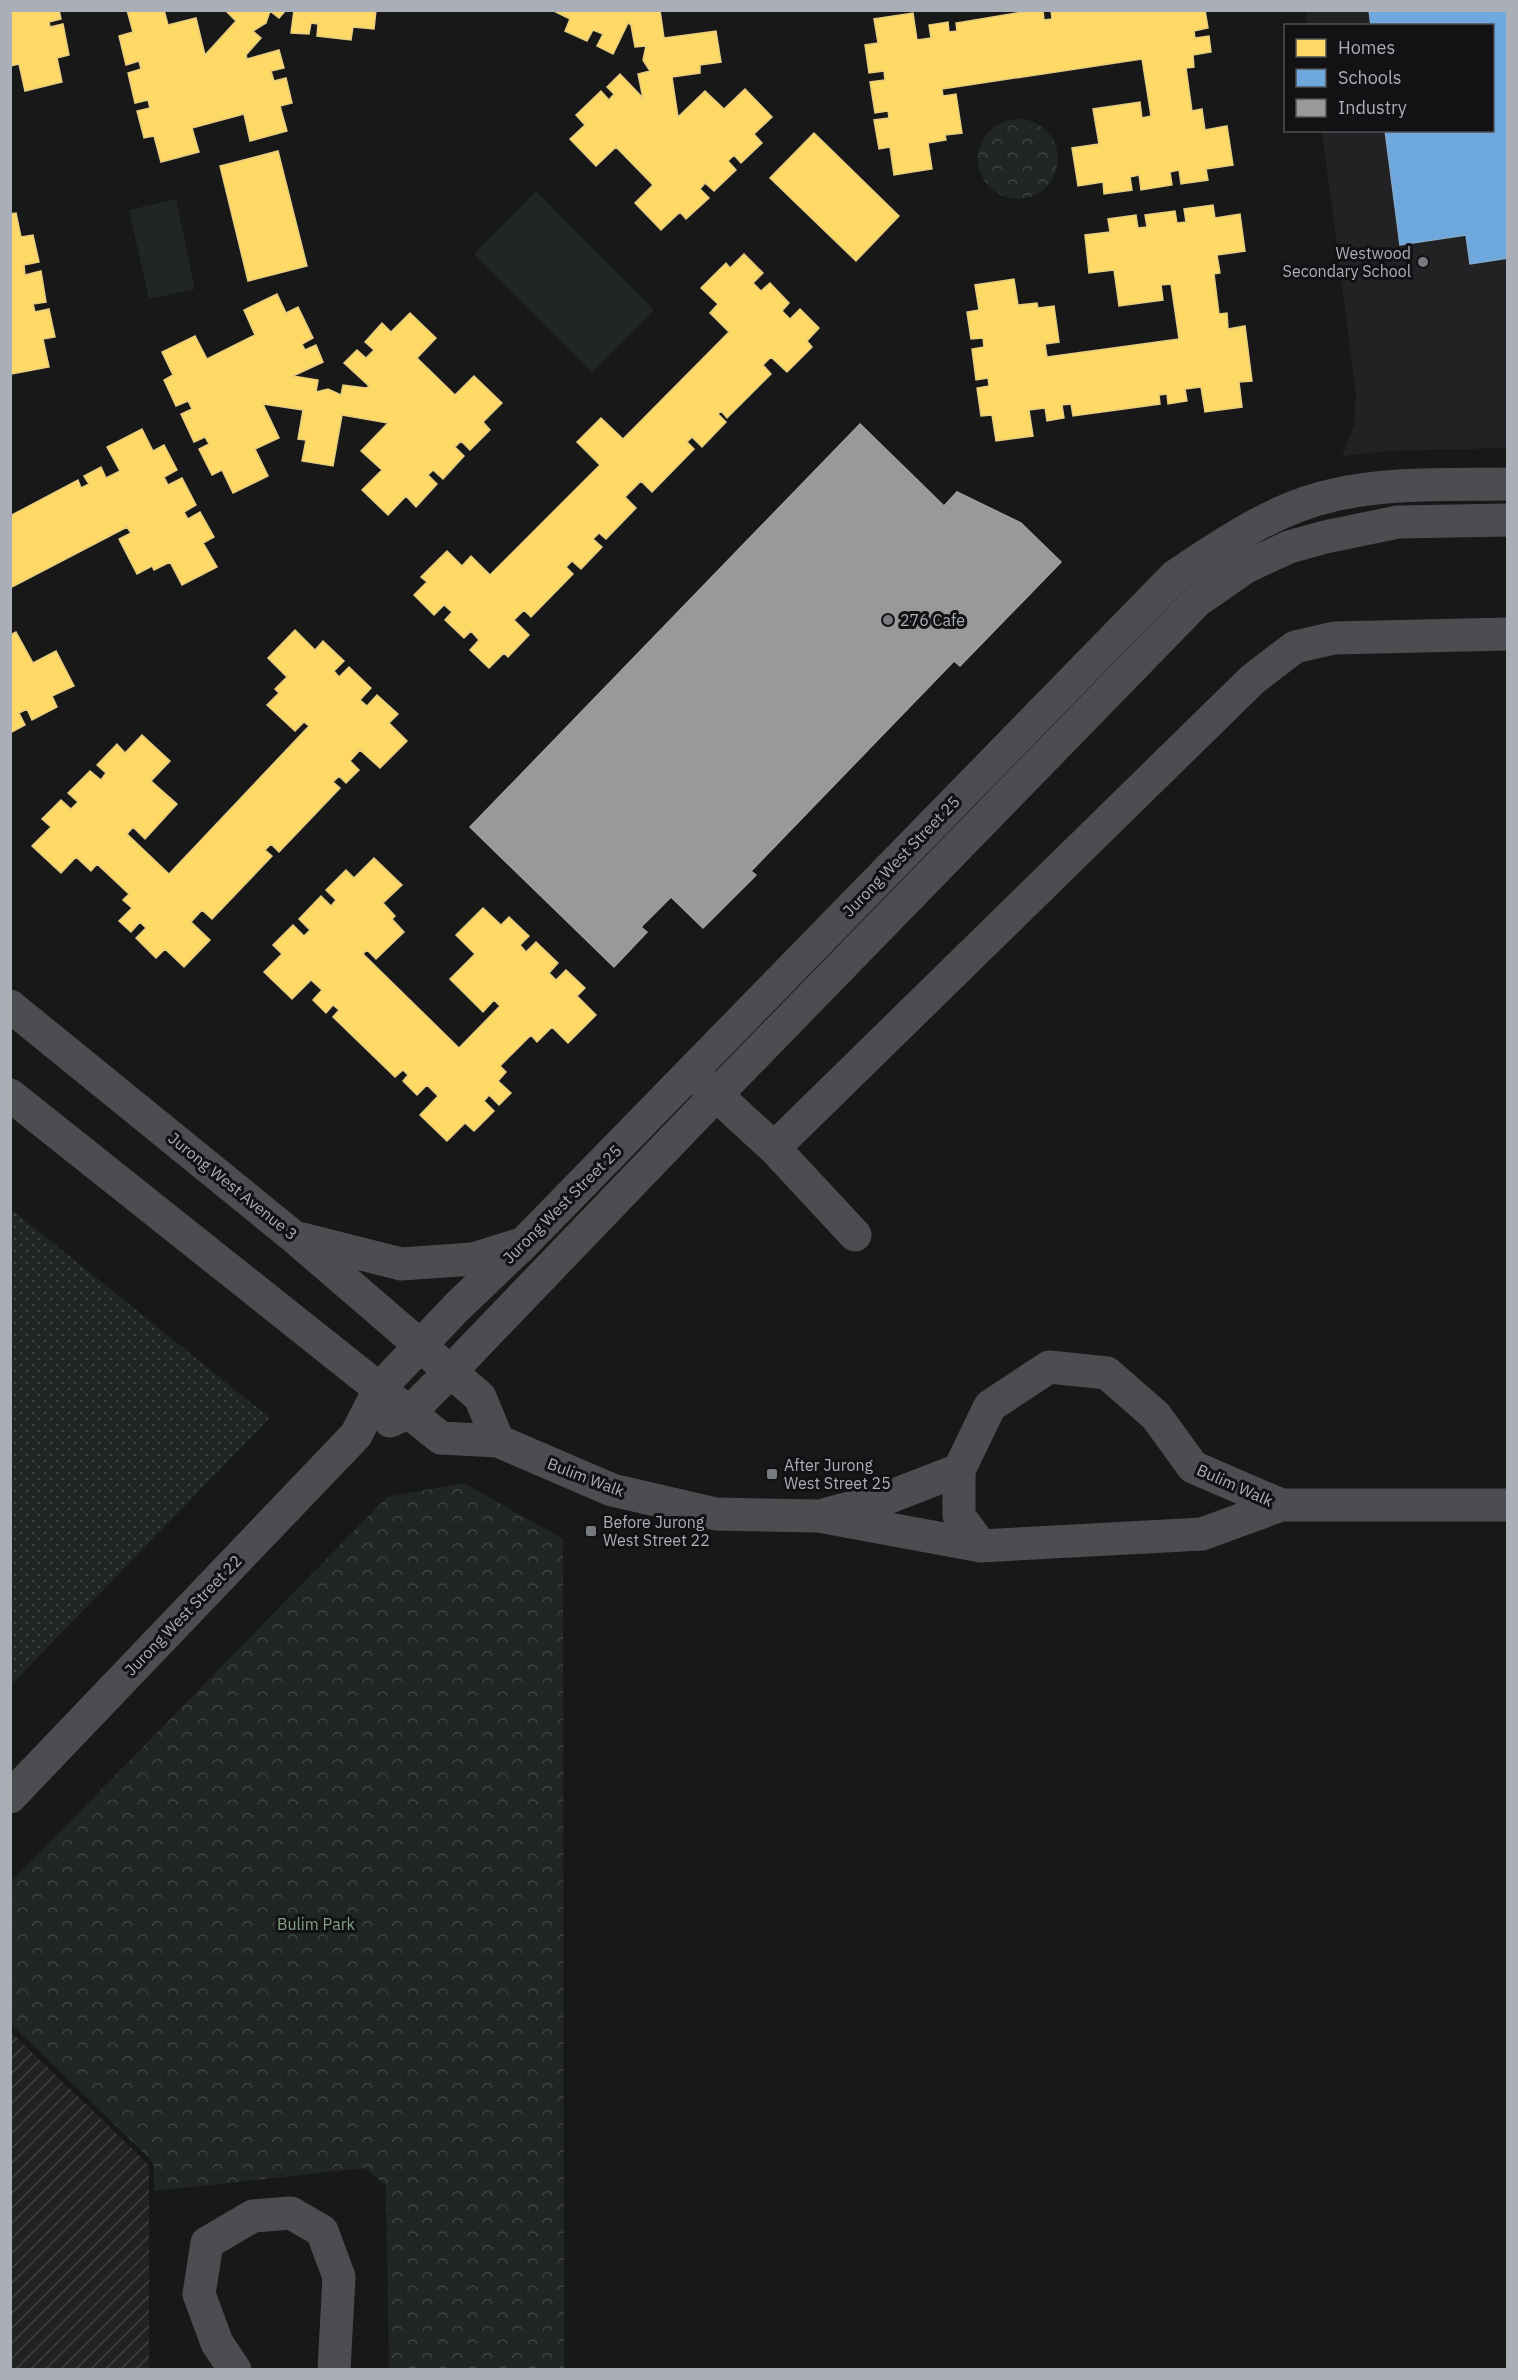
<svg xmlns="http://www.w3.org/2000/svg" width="1518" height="2380" font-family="'IBM Plex Sans',sans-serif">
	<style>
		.built { fill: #222224 }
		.industrial { fill: url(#industrial-furrows) }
		.grass { fill: url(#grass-dots) }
		.forest { fill: url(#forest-crowns) }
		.pitch { fill: #202621 }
		.homes { fill: #ffd966; stroke: #e6cc7e; stroke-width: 1.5 }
		.schools { fill: #6fa8dc; stroke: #81aad1; stroke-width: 1.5 }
		.industry { fill: #999; stroke: #9e9fa2; stroke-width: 1.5 }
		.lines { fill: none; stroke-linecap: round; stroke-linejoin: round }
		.minor { stroke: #4c4d50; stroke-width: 33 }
		.poi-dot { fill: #777a7f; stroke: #121214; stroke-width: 2 }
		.labels { text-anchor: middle; stroke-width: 6; stroke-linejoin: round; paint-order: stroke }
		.poi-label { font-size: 16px; fill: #aaaeb7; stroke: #121214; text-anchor: start }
		.street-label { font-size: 16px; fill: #aaaeb7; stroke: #121214 }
		.park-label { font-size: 16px; fill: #83a184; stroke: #121214 }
	</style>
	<defs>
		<pattern id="industrial-furrows" width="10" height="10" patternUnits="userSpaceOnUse" patternTransform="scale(1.5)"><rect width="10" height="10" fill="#222224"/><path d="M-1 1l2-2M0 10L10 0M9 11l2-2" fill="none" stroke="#3f4042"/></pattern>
		<pattern id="grass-dots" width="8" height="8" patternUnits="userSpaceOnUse" patternTransform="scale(1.5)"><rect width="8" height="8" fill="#202621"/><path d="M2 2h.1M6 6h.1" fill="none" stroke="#3e433f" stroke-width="1.8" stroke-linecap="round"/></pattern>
		<pattern id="forest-crowns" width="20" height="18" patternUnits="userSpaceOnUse" patternTransform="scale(1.5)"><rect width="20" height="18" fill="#202621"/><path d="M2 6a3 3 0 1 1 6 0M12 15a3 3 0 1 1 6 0" fill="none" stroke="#3e433f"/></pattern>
	</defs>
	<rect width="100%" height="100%" fill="#181818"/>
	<!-- built -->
	<path class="built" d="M 1306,11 L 1507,11 L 1507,448 L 1388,451 L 1342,456 L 1354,426 L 1356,393 L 1322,131 L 1492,130 L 1492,26 L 1308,25 Z"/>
	<!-- industrial -->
	<path class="industrial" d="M 10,2031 L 149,2165 L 149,2369 L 11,2369 Z"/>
	<!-- grass -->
	<path class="grass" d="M 11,1209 L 270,1418 L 11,1685 L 10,1685 Z"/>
	<!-- forest -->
	<path class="forest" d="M978 159a40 40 0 1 1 80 0a40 40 0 1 1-80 0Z
		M 464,1483 L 563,1539 L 564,2369 L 389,2369 L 386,2186 L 365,2168 L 154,2191 L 154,2167 L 150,2159 L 11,2024 L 11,1882 L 387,1497 Z"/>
	<!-- pitch -->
	<path class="pitch" d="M 536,191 L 654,310 L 592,372 L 474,254 Z
		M 176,199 L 195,289 L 149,299 L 129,210 Z"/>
	<!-- homes -->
	<path class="homes" d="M 10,10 L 59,10 L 61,19 L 49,22 L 50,27 L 63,24 L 69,55 L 57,58 L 62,82 L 25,91 L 19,64 L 10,66 Z
		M 127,10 L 164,10 L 168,25 L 196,18 L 205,55 L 236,21 L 225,10 L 286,10 L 279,18 L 270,11 L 266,23 L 253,31 L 261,38 L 246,55 L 247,59 L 279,50 L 284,68 L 271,71 L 274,81 L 286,78 L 292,103 L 280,106 L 287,131 L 250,141 L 244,114 L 192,128 L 199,152 L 161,162 L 154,136 L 144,138 L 137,111 L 150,108 L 148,100 L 135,103 L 128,73 L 141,69 L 139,61 L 126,65 L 119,36 L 133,32 Z
		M 294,10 L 376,10 L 374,29 L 353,27 L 351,40 L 317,36 L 318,24 L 311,23 L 309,34 L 291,33 Z
		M 552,10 L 660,10 L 664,38 L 716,31 L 721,62 L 700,65 L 700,73 L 672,77 L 678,117 L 705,91 L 724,109 L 745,89 L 772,117 L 754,134 L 762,143 L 741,163 L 734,155 L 728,161 L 736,170 L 714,191 L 705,183 L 700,189 L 709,198 L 686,219 L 680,212 L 661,230 L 635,203 L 653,185 L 616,147 L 596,166 L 570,139 L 585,125 L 576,115 L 601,91 L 609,100 L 614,94 L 607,87 L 620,74 L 643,98 L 638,74 L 650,71 L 643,60 L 646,46 L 635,47 L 631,25 L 628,23 L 613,54 L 597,46 L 603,34 L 593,30 L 587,41 L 565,31 L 570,19 Z
		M 1034,10 L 1043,10 L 1044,20 L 1052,19 L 1051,10 L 1205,10 L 1208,28 L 1194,31 L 1195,38 L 1209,36 L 1211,52 L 1193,55 L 1194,67 L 1186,68 L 1192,111 L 1202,109 L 1205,130 L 1227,126 L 1233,165 L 1206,169 L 1208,180 L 1181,184 L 1179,170 L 1170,172 L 1172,185 L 1141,190 L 1139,175 L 1130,177 L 1132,190 L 1104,194 L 1103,182 L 1078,186 L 1072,148 L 1099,144 L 1093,109 L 1140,102 L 1142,118 L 1151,116 L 1142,59 L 942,89 L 943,96 L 956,94 L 962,133 L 945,135 L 946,140 L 928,143 L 932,169 L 894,175 L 890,147 L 879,149 L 874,120 L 889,118 L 888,111 L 875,113 L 870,82 L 885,80 L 884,71 L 869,73 L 865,45 L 878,43 L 874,19 L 913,13 L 917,40 L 931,38 L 929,25 L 948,22 L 949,32 L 957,31 L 956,23 Z
		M 814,133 L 899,216 L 856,261 L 770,178 Z
		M 278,151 L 307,266 L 248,281 L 220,166 Z
		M 1213,205 L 1215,218 L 1240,214 L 1245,251 L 1217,255 L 1220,273 L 1214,274 L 1219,314 L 1227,313 L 1228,329 L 1245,326 L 1252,381 L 1239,382 L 1242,407 L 1205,412 L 1201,387 L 1185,389 L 1187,401 L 1168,404 L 1167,394 L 1159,395 L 1160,404 L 1073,416 L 1071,404 L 1062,405 L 1064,418 L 1047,421 L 1045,408 L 1029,410 L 1033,436 L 996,441 L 992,415 L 981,416 L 977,388 L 989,386 L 988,378 L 976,380 L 972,349 L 984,347 L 983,338 L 971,339 L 967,312 L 979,310 L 975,285 L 1014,279 L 1018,305 L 1037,303 L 1038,308 L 1054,306 L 1059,342 L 1045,344 L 1047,357 L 1179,339 L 1171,284 L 1161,285 L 1163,300 L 1119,306 L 1114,270 L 1089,273 L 1085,235 L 1110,232 L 1108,219 L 1136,215 L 1138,228 L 1147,227 L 1145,215 L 1175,211 L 1177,223 L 1186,222 L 1184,209 Z
		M 16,213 L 21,237 L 33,235 L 39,262 L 24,265 L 25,275 L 41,271 L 46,302 L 33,304 L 35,312 L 49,309 L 55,337 L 43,339 L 49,367 L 11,374 L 10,214 Z
		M 744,254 L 763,273 L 753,283 L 761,291 L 770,283 L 789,303 L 782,311 L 790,319 L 800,309 L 819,328 L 807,341 L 812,347 L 787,372 L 771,357 L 763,365 L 771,374 L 727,418 L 721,411 L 718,414 L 726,422 L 702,447 L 692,437 L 687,442 L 694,449 L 652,492 L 641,481 L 625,497 L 636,508 L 606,539 L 599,533 L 593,539 L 602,547 L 581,569 L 572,561 L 566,567 L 573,574 L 531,617 L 524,610 L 514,620 L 529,635 L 508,657 L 504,653 L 489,668 L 470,650 L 479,640 L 471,631 L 464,638 L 445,620 L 452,612 L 444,605 L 434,615 L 414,595 L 427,582 L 421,577 L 447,551 L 462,566 L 471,556 L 490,575 L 600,465 L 577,442 L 601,418 L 623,439 L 729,332 L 710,313 L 718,304 L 701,288 L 726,263 L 730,268 Z
		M 277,294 L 286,313 L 298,307 L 313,338 L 302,344 L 305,350 L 316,345 L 323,362 L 293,376 L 318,380 L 316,392 L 328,389 L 341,395 L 343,385 L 366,388 L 369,386 L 344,363 L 357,350 L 366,358 L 374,350 L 365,342 L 382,323 L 391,332 L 410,313 L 436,338 L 417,358 L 455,395 L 474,376 L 502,403 L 483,422 L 490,430 L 470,450 L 461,441 L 455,447 L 464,456 L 443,479 L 433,470 L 428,475 L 437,484 L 416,507 L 406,496 L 388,515 L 362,490 L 382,470 L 361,451 L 388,423 L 342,415 L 333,466 L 302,461 L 306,440 L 298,439 L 303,410 L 263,404 L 279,438 L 255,449 L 268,476 L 233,493 L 222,470 L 212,475 L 199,449 L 209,444 L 205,437 L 194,442 L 181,414 L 192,409 L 188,401 L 176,406 L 164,380 L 173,375 L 162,352 L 195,336 L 207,359 L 255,335 L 244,310 Z
		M 142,429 L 153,451 L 164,445 L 177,470 L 164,477 L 168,485 L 182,478 L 196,505 L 184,512 L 188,519 L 200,512 L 214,537 L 203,543 L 217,567 L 182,585 L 170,562 L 154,570 L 152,566 L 137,574 L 119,539 L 131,533 L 127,527 L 10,588 L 10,516 L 78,480 L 81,488 L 89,484 L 84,476 L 101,467 L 106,478 L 120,471 L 107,447 Z
		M 295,630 L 315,650 L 323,641 L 344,661 L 334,671 L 339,677 L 349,667 L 371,688 L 360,700 L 367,706 L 377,695 L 398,714 L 389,723 L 407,741 L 380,768 L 360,750 L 350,761 L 359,770 L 346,783 L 339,776 L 333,782 L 340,788 L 279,852 L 271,844 L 265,850 L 272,856 L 212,919 L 202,910 L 191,922 L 210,940 L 184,967 L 165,949 L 156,958 L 136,938 L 146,928 L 140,922 L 131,932 L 119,921 L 132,908 L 123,900 L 129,894 L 97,864 L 91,871 L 76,857 L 61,873 L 32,846 L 51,827 L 42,819 L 61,800 L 71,809 L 78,802 L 68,793 L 90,771 L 101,780 L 106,773 L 97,765 L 117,744 L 125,753 L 142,735 L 170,761 L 151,781 L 177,804 L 145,839 L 133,827 L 127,834 L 169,874 L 309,726 L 304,722 L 295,731 L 267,705 L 279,693 L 275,689 L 287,677 L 268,658 Z
		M 16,632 L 33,663 L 56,651 L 74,686 L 52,696 L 57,707 L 32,720 L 27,709 L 19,713 L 25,725 L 10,733 L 10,635 Z
		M 374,858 L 402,885 L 383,903 L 395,916 L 392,919 L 404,932 L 376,959 L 367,950 L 363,954 L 459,1048 L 500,1006 L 494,1000 L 483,1012 L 450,979 L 475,954 L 456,935 L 483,908 L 501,925 L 509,917 L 529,936 L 520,945 L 526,952 L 536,942 L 558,963 L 549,973 L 556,980 L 566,970 L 585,988 L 577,996 L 596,1015 L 568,1043 L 552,1027 L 537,1042 L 531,1035 L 500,1066 L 506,1072 L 498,1081 L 511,1093 L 499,1105 L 489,1095 L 484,1101 L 494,1111 L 474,1131 L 465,1123 L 447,1141 L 420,1115 L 438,1096 L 427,1085 L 417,1095 L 403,1081 L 408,1075 L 403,1070 L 395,1077 L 333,1017 L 339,1010 L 333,1005 L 326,1013 L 313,1000 L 322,990 L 311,980 L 292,999 L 264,972 L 282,954 L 273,945 L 293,925 L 304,936 L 310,930 L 299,919 L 321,896 L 331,906 L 336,900 L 326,890 L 346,870 L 354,878 Z"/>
	<!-- schools -->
	<path class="schools" d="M 1369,10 L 1508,10 L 1508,258 L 1470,264 L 1466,235 L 1400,245 L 1385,130 L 1492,130 L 1492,26 L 1371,26 Z"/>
	<!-- industry -->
	<path class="industry" d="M 860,424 L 944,506 L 957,492 L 1021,523 L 1061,562 L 960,666 L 954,661 L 751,871 L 756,875 L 703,928 L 671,897 L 641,927 L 647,932 L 614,967 L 470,827 Z"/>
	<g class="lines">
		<!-- minor -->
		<path class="minor" d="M 10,1006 L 294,1237 L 480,1397 L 498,1441
			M 699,1079 L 774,1148 L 855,1235
			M 10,1095 L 441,1438 L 498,1441 L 612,1490 L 716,1514 L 819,1516 L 981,1546 L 1202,1534 L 1281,1505 L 1508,1505
			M 774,1148 L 1253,679 L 1295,647 L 1334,638 L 1508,634
			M 302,1239 L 401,1264 L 473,1259 L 518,1245
			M 390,1421 L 410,1412 L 451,1371 L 716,1095 L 1197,601 L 1246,567 L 1289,547 L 1325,537 L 1398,522 L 1508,520
			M 827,1514 L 884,1499 L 959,1470
			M 981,1546 L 959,1516 L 959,1470 L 990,1406 L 1049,1367 L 1107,1373 L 1156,1416 L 1193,1467 L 1281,1505
			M 10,1797 L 356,1435 L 380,1388 L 458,1306 L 524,1243 L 1175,576 C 1223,544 1276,507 1334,495 C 1390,482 1450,485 1508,484
			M 235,2370 L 217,2343 L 199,2294 L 207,2243 L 253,2216 L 291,2213 L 322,2231 L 339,2277 L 334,2370"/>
	</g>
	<!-- markers -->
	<g class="poi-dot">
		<circle cx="1423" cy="262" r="6"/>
		<circle cx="888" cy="620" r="6"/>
		<rect x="766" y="1468" width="12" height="12" rx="3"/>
		<rect x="585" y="1525" width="12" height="12" rx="3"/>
	</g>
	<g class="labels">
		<!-- poi labels -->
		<g class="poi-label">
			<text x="1411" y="259" text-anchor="end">Westwood<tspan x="1411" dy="18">Secondary School</tspan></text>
			<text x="900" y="626">276 Cafe</text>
			<text x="784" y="1471">After Jurong<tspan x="784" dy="18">West Street 25</tspan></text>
			<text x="603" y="1528">Before Jurong<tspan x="603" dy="18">West Street 22</tspan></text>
		</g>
		<!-- street labels -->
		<g class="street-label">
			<text transform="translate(901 856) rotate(-46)" y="6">Jurong West Street 25</text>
			<text transform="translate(233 1186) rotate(39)" y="6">Jurong West Avenue 3</text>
			<text transform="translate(562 1204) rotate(-45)" y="6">Jurong West Street 25</text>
			<text transform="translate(586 1477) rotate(21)" y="6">Bulim Walk</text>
			<text transform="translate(1235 1485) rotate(24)" y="6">Bulim Walk</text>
			<text transform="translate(183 1615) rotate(-46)" y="6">Jurong West Street 22</text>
		</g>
		<!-- park labels -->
		<g class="park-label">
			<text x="316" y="1930">Bulim Park</text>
		</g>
	</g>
	<!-- border -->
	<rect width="1518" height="2380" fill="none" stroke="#aaaeb7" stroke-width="24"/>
	<!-- legend -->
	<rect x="1284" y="24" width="210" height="108" fill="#121214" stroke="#4f5055" stroke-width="1.5"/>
	<rect x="1296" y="39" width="30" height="18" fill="#ffd966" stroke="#4f5055" stroke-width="1.5"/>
	<text x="1338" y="54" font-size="18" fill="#aaaeb7">Homes</text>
	<rect x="1296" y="69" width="30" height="18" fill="#6fa8dc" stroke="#4f5055" stroke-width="1.5"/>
	<text x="1338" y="84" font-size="18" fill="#aaaeb7">Schools</text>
	<rect x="1296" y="99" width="30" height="18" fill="#999999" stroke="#4f5055" stroke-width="1.5"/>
	<text x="1338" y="114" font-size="18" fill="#aaaeb7">Industry</text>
</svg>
